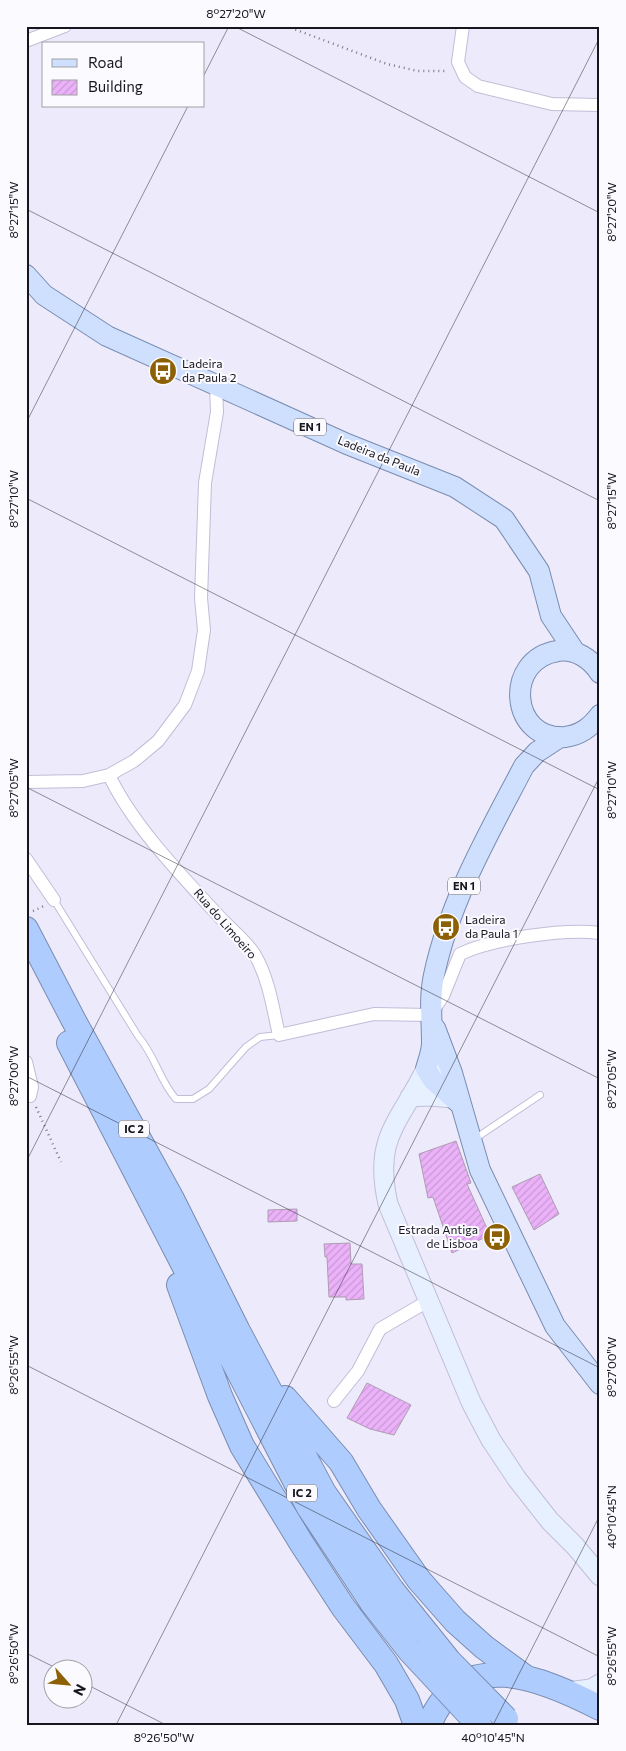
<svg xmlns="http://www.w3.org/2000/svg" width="626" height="1751" font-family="Commissioner,sans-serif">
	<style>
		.building { fill: url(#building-hatch); stroke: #ad9cb1 }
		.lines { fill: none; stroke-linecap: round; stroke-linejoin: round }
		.lane-casing { stroke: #c0bdd7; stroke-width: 8 }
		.street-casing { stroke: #c0bdd7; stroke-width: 14 }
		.secondary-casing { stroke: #c0bdd7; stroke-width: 21 }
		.primary-casing { stroke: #7a8cb0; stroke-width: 22 }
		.highway-casing { stroke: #7a8cb0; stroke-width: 26 }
		.path { stroke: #7c7a86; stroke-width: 2.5; stroke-dasharray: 1 4; stroke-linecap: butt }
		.lane { stroke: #fff; stroke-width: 6 }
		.street { stroke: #fff; stroke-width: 12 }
		.secondary { stroke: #e7f0ff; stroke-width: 19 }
		.primary { stroke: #cfe0fe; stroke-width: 20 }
		.highway { stroke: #afccfe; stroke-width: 24 }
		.highway-bridge-casing { stroke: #7a8cb0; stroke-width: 26; stroke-linecap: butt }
		.highway-bridge { stroke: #afccfe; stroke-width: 24 }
		.ticks { fill: none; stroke: #17161f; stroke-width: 1; stroke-opacity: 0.45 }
		.labels { text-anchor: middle; stroke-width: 4; stroke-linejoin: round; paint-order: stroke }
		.shield { fill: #fafaff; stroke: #5b5a62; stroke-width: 1 }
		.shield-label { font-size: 11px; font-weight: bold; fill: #17161f }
		.poi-label { font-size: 12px; fill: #17161f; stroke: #fafaff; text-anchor: start }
		.street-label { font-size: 12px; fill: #17161f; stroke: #fafaff }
		.neatline { fill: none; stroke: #17161f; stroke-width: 2 }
		.ticks-label { font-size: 12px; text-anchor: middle; fill: #17161f }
	</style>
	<defs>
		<pattern id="building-hatch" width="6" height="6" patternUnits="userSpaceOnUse" patternTransform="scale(1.25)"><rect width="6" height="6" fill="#ebb2f9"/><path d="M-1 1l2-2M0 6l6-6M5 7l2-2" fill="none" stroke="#c998d5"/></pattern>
	</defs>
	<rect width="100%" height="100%" fill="#edebfb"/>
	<!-- building -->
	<path class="building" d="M 456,1141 L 471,1183 L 467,1184 L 490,1235 L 452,1253 L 433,1197 L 428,1198 L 419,1154 Z
		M 540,1174 L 559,1214 L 534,1230 L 512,1187 Z
		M 297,1209 L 297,1221 L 268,1222 L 268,1210 Z
		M 350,1243 L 351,1264 L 362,1264 L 364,1299 L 346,1300 L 346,1297 L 329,1297 L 327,1257 L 325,1257 L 324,1244 Z
		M 367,1383 L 411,1405 L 394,1435 L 370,1429 L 347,1418 Z"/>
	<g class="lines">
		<!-- lane casing -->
		<g class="lane-casing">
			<path id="lane" d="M 54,900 L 138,1036 C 156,1057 159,1080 176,1099 L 193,1099 L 209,1089 L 246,1047 L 260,1037 L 279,1035
				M 473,1140 L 540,1095"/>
		</g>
		<!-- street casing -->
		<g class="street-casing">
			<path id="street" d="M 463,26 L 458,62 L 465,77 L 478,86 L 552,104 L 600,105
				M 26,41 L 65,26
				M 109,775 C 132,824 179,873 216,913 C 228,927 246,940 255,955 C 269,979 273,1009 279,1035 L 374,1014 L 430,1015 L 443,996 L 460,954 C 492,939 564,928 600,933
				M 26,782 L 83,781 L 109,775 L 134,761 L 158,741 L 185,705 L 198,671 L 204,630 L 201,598 L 205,483 L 217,412 L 216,385
				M 26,859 L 54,900
				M 26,1062 L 32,1087 L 30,1096 L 26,1096
				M 334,1401 L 358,1371 L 380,1329 L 428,1301"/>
		</g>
		<!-- secondary casing -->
		<g class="secondary-casing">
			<path id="secondary" d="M 452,1073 L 435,1068 L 426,1069 C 399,1124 373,1137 388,1204 L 471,1402 L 491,1440 L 517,1479 L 550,1521 L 575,1546 L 600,1576
				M 410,1097 L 429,1096 L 453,1098
				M 568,1692 L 591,1689 L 600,1684"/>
		</g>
		<!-- primary casing -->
		<g class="primary-casing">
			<path id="primary" d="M 26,275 L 44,295 L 107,336 L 347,444 L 455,487 L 504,519 L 539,571 L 551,616 L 575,652
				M 600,673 C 591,659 575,648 558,651 C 503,659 510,741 565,737 C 581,735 591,727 600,715
				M 435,1028 L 452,1073 L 480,1170 L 555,1326 L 600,1384
				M 459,1103 L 433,1080 L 426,1069 C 428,1061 432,1052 432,1043 C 432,1021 429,998 434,975 C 450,900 489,833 524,766 L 537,752 L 560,737"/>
		</g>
		<!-- highway casing -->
		<g class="highway-casing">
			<path id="highway" d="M 26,929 L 74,1021 L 172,1199 L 238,1331 L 324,1493 L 392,1590
				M 69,1043 L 308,1506 L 373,1604
				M 179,1285 L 220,1396 L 242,1446 L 302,1544 L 343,1607 L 386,1664 L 407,1700 L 416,1725
				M 285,1398 L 341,1462 L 369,1509 L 419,1580 L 455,1621 L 484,1647 L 525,1677
				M 429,1725 C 462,1644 542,1678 600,1708"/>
		</g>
		<!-- path -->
		<path class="path" d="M 286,26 L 387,64 L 418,71 L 447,71
			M 33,911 L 44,906
			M 36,1107 L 61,1162"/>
		<!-- lane -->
		<use href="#lane" class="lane"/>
		<!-- street -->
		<use href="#street" class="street"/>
		<!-- secondary -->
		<use href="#secondary" class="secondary"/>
		<!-- primary -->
		<use href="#primary" class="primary"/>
		<!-- highway -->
		<use href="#highway" class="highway"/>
		<!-- highway-bridge casing -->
		<g class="highway-bridge-casing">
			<path id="highway-bridge" d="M 392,1590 L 449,1661 L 506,1719
				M 373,1604 L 410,1651 L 479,1725"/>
		</g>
		<!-- highway-bridge -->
		<use href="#highway-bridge" class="highway-bridge"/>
	</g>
	<!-- ticks -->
	<path class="ticks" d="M 234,26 L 600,213M 204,75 L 229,26M 26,209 L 600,501M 26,423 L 188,106M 26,498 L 600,790M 26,787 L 600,1079M 26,1076 L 600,1368M 26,1162 L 600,37M 26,1365 L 600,1657M 26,1653 L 56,1668M 82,1682 L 166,1725M 116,1725 L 600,776M 493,1725 L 600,1515"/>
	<!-- icons -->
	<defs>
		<g id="bus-disc" transform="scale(1.4375)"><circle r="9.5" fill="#8c6004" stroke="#fafaff"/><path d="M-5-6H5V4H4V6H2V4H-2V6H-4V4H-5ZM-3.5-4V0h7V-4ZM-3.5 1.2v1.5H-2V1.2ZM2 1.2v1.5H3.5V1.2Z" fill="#fff"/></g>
	</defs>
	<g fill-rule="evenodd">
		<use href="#bus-disc" x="163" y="371"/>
		<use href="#bus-disc" x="446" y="927"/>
		<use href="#bus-disc" x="497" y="1237"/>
	</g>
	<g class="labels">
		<!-- shield labels -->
		<g class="shield">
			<rect x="294" y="418.5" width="32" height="17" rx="4"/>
			<rect x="448" y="877.5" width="32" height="17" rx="4"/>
			<rect x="119" y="1120.5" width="30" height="17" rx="4"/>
			<rect x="287" y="1484.5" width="30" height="17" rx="4"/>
		</g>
		<g class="shield-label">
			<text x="310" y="431">EN 1</text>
			<text x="464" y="890">EN 1</text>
			<text x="134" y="1133">IC 2</text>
			<text x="302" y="1497">IC 2</text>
		</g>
		<!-- poi labels -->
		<g class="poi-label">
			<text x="182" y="368">Ladeira<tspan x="182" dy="14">da Paula 2</tspan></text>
			<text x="465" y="924">Ladeira<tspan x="465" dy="14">da Paula 1</tspan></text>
			<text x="478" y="1234" text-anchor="end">Estrada Antiga<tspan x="478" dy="14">de Lisboa</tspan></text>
		</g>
		<!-- street labels -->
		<g class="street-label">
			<text transform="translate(379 456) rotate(22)" y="4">Ladeira da Paula</text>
			<text transform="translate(225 924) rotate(49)" y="4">Rua do Limoeiro</text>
		</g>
	</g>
	<!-- border -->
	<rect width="626" height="1751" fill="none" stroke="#fafaff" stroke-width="55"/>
	<!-- legend -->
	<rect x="42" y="42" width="162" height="65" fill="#fafaff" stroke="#9f9fa5"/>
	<rect x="52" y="59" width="25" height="8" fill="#cfe0fe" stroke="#9f9fa5"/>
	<text x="88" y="68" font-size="15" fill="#17161f">Road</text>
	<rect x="52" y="80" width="25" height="15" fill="url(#building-hatch)" stroke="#9f9fa5"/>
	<text x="88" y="92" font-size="15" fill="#17161f">Building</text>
	<!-- north arrow -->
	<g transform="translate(68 1684) rotate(117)"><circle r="24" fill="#fafaff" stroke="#9f9fa5"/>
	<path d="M0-4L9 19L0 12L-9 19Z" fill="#8c6004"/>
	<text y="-8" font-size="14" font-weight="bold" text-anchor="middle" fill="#17161f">N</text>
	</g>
	<rect x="28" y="28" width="570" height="1696" class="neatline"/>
	<g class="ticks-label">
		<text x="236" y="18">8°27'20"W</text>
		<text transform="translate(14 210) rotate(-90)" y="4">8°27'15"W</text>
		<text transform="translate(612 212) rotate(-90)" y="4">8°27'20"W</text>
		<text transform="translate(14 499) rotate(-90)" y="4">8°27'10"W</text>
		<text transform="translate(612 501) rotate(-90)" y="4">8°27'15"W</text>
		<text transform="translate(14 788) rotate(-90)" y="4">8°27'05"W</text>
		<text transform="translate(612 790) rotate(-90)" y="4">8°27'10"W</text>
		<text transform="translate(14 1076) rotate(-90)" y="4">8°27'00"W</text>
		<text transform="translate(612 1079) rotate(-90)" y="4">8°27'05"W</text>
		<text transform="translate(14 1365) rotate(-90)" y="4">8°26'55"W</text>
		<text transform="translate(612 1367) rotate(-90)" y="4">8°27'00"W</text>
		<text transform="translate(612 1517) rotate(-90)" y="4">40°10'45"N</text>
		<text transform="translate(14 1654) rotate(-90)" y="4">8°26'50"W</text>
		<text transform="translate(612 1656) rotate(-90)" y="4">8°26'55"W</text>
		<text x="164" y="1742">8°26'50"W</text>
		<text x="493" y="1742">40°10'45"N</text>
	</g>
</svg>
